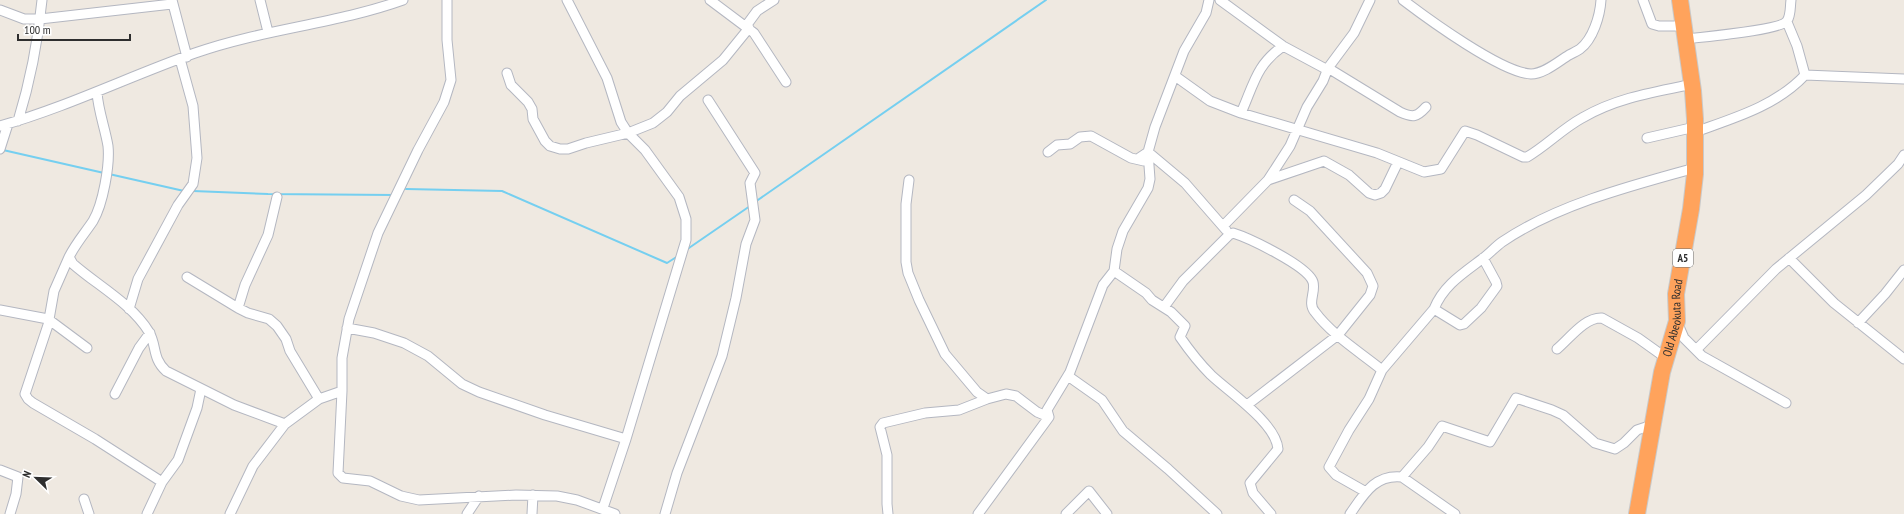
<svg xmlns="http://www.w3.org/2000/svg" width="1904" height="514" font-family="'PT Sans Narrow',sans-serif">
	<style>
		.lines { fill: none; stroke-linecap: round; stroke-linejoin: round }
		.stream { stroke: #75cff0; stroke-width: 2 }
		.street-casing { stroke: #b4b7c1; stroke-width: 11 }
		.highway-casing { stroke: #c9c9c9; stroke-width: 18 }
		.street { stroke: #fff; stroke-width: 9 }
		.highway { stroke: #ffa35c; stroke-width: 16 }
		.labels { text-anchor: middle; stroke-width: 4; stroke-linejoin: round; paint-order: stroke }
		.shield { fill: #fff; stroke: #6d6d6d; stroke-width: 1 }
		.shield-label { font-size: 11px; font-weight: bold; fill: #2e2e2e }
		.street-label { font-size: 12px; fill: #2e2e2e; stroke: #fff }
	</style>
	<rect width="100%" height="100%" fill="#efe9e1"/>
	<g class="lines">
		<!-- stream -->
		<path class="stream" d="M 3,150 L 104,173
			M 109,174 L 184,191
			M 406,189 L 502,191 L 667,263 L 678,256
			M 193,191 L 268,194 L 394,195
			M 755,202 L 1046,0
			M 686,250 L 750,206"/>
		<!-- street casing -->
		<g class="street-casing">
			<path id="street" d="M 172,0 L 187,57
				M 260,0 L 268,32
				M 447,0 L 447,40 L 451,80 L 444,102 L 418,150 L 378,233 L 349,319 L 342,358 L 342,391 L 338,473 L 343,478 L 370,481 L 401,496 L 419,500 L 516,495 L 557,496 L 577,500 L 615,514
				M 567,0 L 607,78 L 621,122 L 628,133 L 645,150 L 679,197 L 686,219 L 686,240 L 626,439 L 603,508
				M 710,0 L 754,33 L 786,82
				M 1220,0 L 1283,46 L 1324,68 L 1328,68 L 1400,112 C 1413,118 1417,117 1426,107
				M 1403,0 C 1428,19 1502,73 1531,74 C 1544,74 1559,61 1569,55 C 1573,53 1577,51 1580,49 C 1593,39 1600,16 1601,0
				M 1643,0 L 1652,24 L 1659,26 L 1684,26
				M 0,10 L 24,19 L 40,19 L 172,4
				M 1787,22 L 1797,46 L 1805,75
				M 746,26 L 757,11 L 774,0
				M 1687,39 C 1701,37 1781,30 1787,21 C 1791,15 1790,7 1791,0
				M 507,73 L 511,85 L 528,102 L 532,109 L 533,119 L 545,141 L 550,146 L 560,149 L 568,149 L 586,143 L 628,133 L 653,123 L 667,112 L 680,96 L 723,60 L 749,28
				M 1175,76 L 1210,101 L 1241,113 L 1377,153 L 1424,172 L 1441,169 L 1465,131 L 1477,135 L 1523,157 L 1527,157 C 1546,146 1562,129 1582,118 C 1616,98 1654,92 1693,84
				M 97,92 C 98,110 105,128 108,146 C 110,165 103,204 93,221 C 85,233 76,243 69,257 L 73,264 C 98,286 131,303 149,332 C 157,346 152,358 166,371 L 234,405 L 285,424
				M 1241,113 C 1254,84 1256,65 1283,46
				M 18,121 C 30,82 38,41 42,0
				M 0,126 C 67,107 130,76 195,53 C 263,29 336,24 403,0
				M 1695,132 C 1734,118 1776,106 1805,75 L 1904,79
				M 1647,138 L 1695,127
				M 0,149 L 8,124
				M 1048,152 L 1057,145 L 1070,144 L 1080,137 L 1091,136 L 1131,158 L 1144,161
				M 1139,158 L 1148,152 L 1185,183 L 1226,230
				M 909,180 L 906,204 L 906,262 L 908,273 L 919,300 L 945,354 L 977,392 L 987,399
				M 1268,180 L 1324,161 L 1349,175 L 1369,193 L 1375,195 L 1381,193 L 1385,189 L 1398,162
				M 277,197 L 268,235 L 245,285 L 238,308 L 248,313 L 269,319 L 277,326 L 286,339 L 290,351 L 319,399
				M 1223,226 L 1268,180 L 1290,146 L 1307,107 L 1323,81 L 1328,68 L 1354,33 L 1370,0
				M 69,257 L 54,291 L 48,325 L 25,394 L 28,399 L 33,403 L 95,439 L 162,482
				M 1789,258 L 1834,303 L 1904,359
				M 1114,271 L 1146,293 L 1152,300 L 1171,312 L 1185,326 L 1180,337 C 1189,350 1199,363 1211,375 C 1229,392 1276,423 1278,449 L 1250,483 L 1253,493 L 1271,514
				M 187,277 L 238,308
				M 1164,307 L 1183,281 L 1229,235 L 1233,233 C 1249,238 1308,266 1313,282 C 1316,292 1307,303 1315,312 C 1332,335 1360,352 1382,370
				M 129,309 L 138,279 L 178,205 L 193,184 L 197,158 L 193,106 L 180,59
				M 1434,309 L 1460,325 L 1464,324 L 1481,308 L 1497,286 L 1496,282 L 1483,258
				M 0,310 L 48,319 L 87,348
				M 1677,322 L 1684,338 L 1696,350 L 1776,269 L 1866,195 L 1898,164 L 1904,155
				M 1858,323 L 1885,294 L 1904,270
				M 347,328 L 374,333 L 404,343 L 428,356 L 462,384 L 479,392 L 545,415 L 626,439
				M 1557,349 C 1570,338 1585,317 1602,318 L 1638,338 L 1666,358
				M 1696,350 L 1702,356 L 1786,403
				M 1068,376 L 1102,400 L 1123,431 L 1168,469 L 1217,514
				M 115,394 L 139,348 L 150,333
				M 1247,405 L 1338,335 L 1370,295 L 1373,286 L 1367,273 L 1310,211 L 1294,200
				M 0,470 L 18,477 L 16,494 L 10,514
				M 1402,477 L 1428,447 L 1442,426 L 1490,442 L 1516,398 L 1552,410 L 1563,415 L 1595,443 L 1615,449 L 1624,443 L 1637,430 L 1652,425
				M 1366,492 L 1336,475 L 1329,467 L 1349,430 L 1369,399 L 1382,370 L 1434,309 C 1443,286 1462,274 1482,259 C 1489,254 1495,247 1502,242 C 1556,205 1633,185 1695,168
				M 84,499 L 89,514
				M 147,514 L 162,482 L 178,460 L 197,408 L 201,389
				M 230,514 L 253,466 L 285,424 L 319,399 L 342,391
				M 467,514 L 479,496
				M 532,514 L 533,495
				M 665,514 L 677,473 L 722,356 L 736,298 L 746,244 L 755,220 L 750,183 L 755,173 L 708,100
				M 888,514 L 887,504 L 887,455 L 880,427 L 883,423 L 925,413 L 959,410 L 987,399 L 1006,394 L 1016,396 L 1037,412 L 1049,417
				M 978,514 L 1049,417 L 1047,410 L 1070,372 L 1103,285 L 1114,271 L 1117,249 L 1123,231 L 1148,188 L 1150,179 L 1148,152 L 1155,127 L 1184,51 L 1206,13 L 1209,0
				M 1066,514 L 1089,491 L 1107,514
				M 1350,514 C 1364,494 1375,474 1402,477 L 1455,514"/>
		</g>
		<!-- highway casing -->
		<g class="highway-casing">
			<g id="highway">
				<path id="s1" d="M 1637,514 L 1662,372 L 1677,321 L 1676,294 L 1691,209 L 1695,174 L 1695,119 L 1693,91 L 1680,0"/>
			</g>
		</g>
		<!-- street -->
		<use href="#street" class="street"/>
		<!-- highway -->
		<use href="#highway" class="highway"/>
	</g>
	<g class="labels">
		<!-- shield labels -->
		<rect class="shield" x="1673" y="249" width="20" height="18" rx="3"/>
		<g class="shield-label">
			<text x="1683" y="262">A5</text>
		</g>
		<!-- street labels -->
		<g class="street-label">
			<text dy="4" stroke="none"><textPath href="#s1" startOffset="200">Old Abeokuta Road</textPath></text>
		</g>
	</g>
	<!-- north arrow -->
	<g transform="translate(36 478) rotate(293)" stroke="#ffffff" stroke-width="3" paint-order="stroke">
	<path d="M0-3L7 15L0 10L-7 15Z" fill="#2e2e2e"/>
	<text y="-6" font-size="11" font-weight="bold" text-anchor="middle" fill="#2e2e2e">N</text>
	</g>
	<!-- scale -->
	<path d="M18 34v6h112v-6" fill="none" stroke="#2e2e2e" stroke-width="2"/>
	<text x="24" y="34" font-size="12" fill="#2e2e2e" stroke="#ffffff" stroke-width="3" paint-order="stroke">100 m</text>
</svg>
